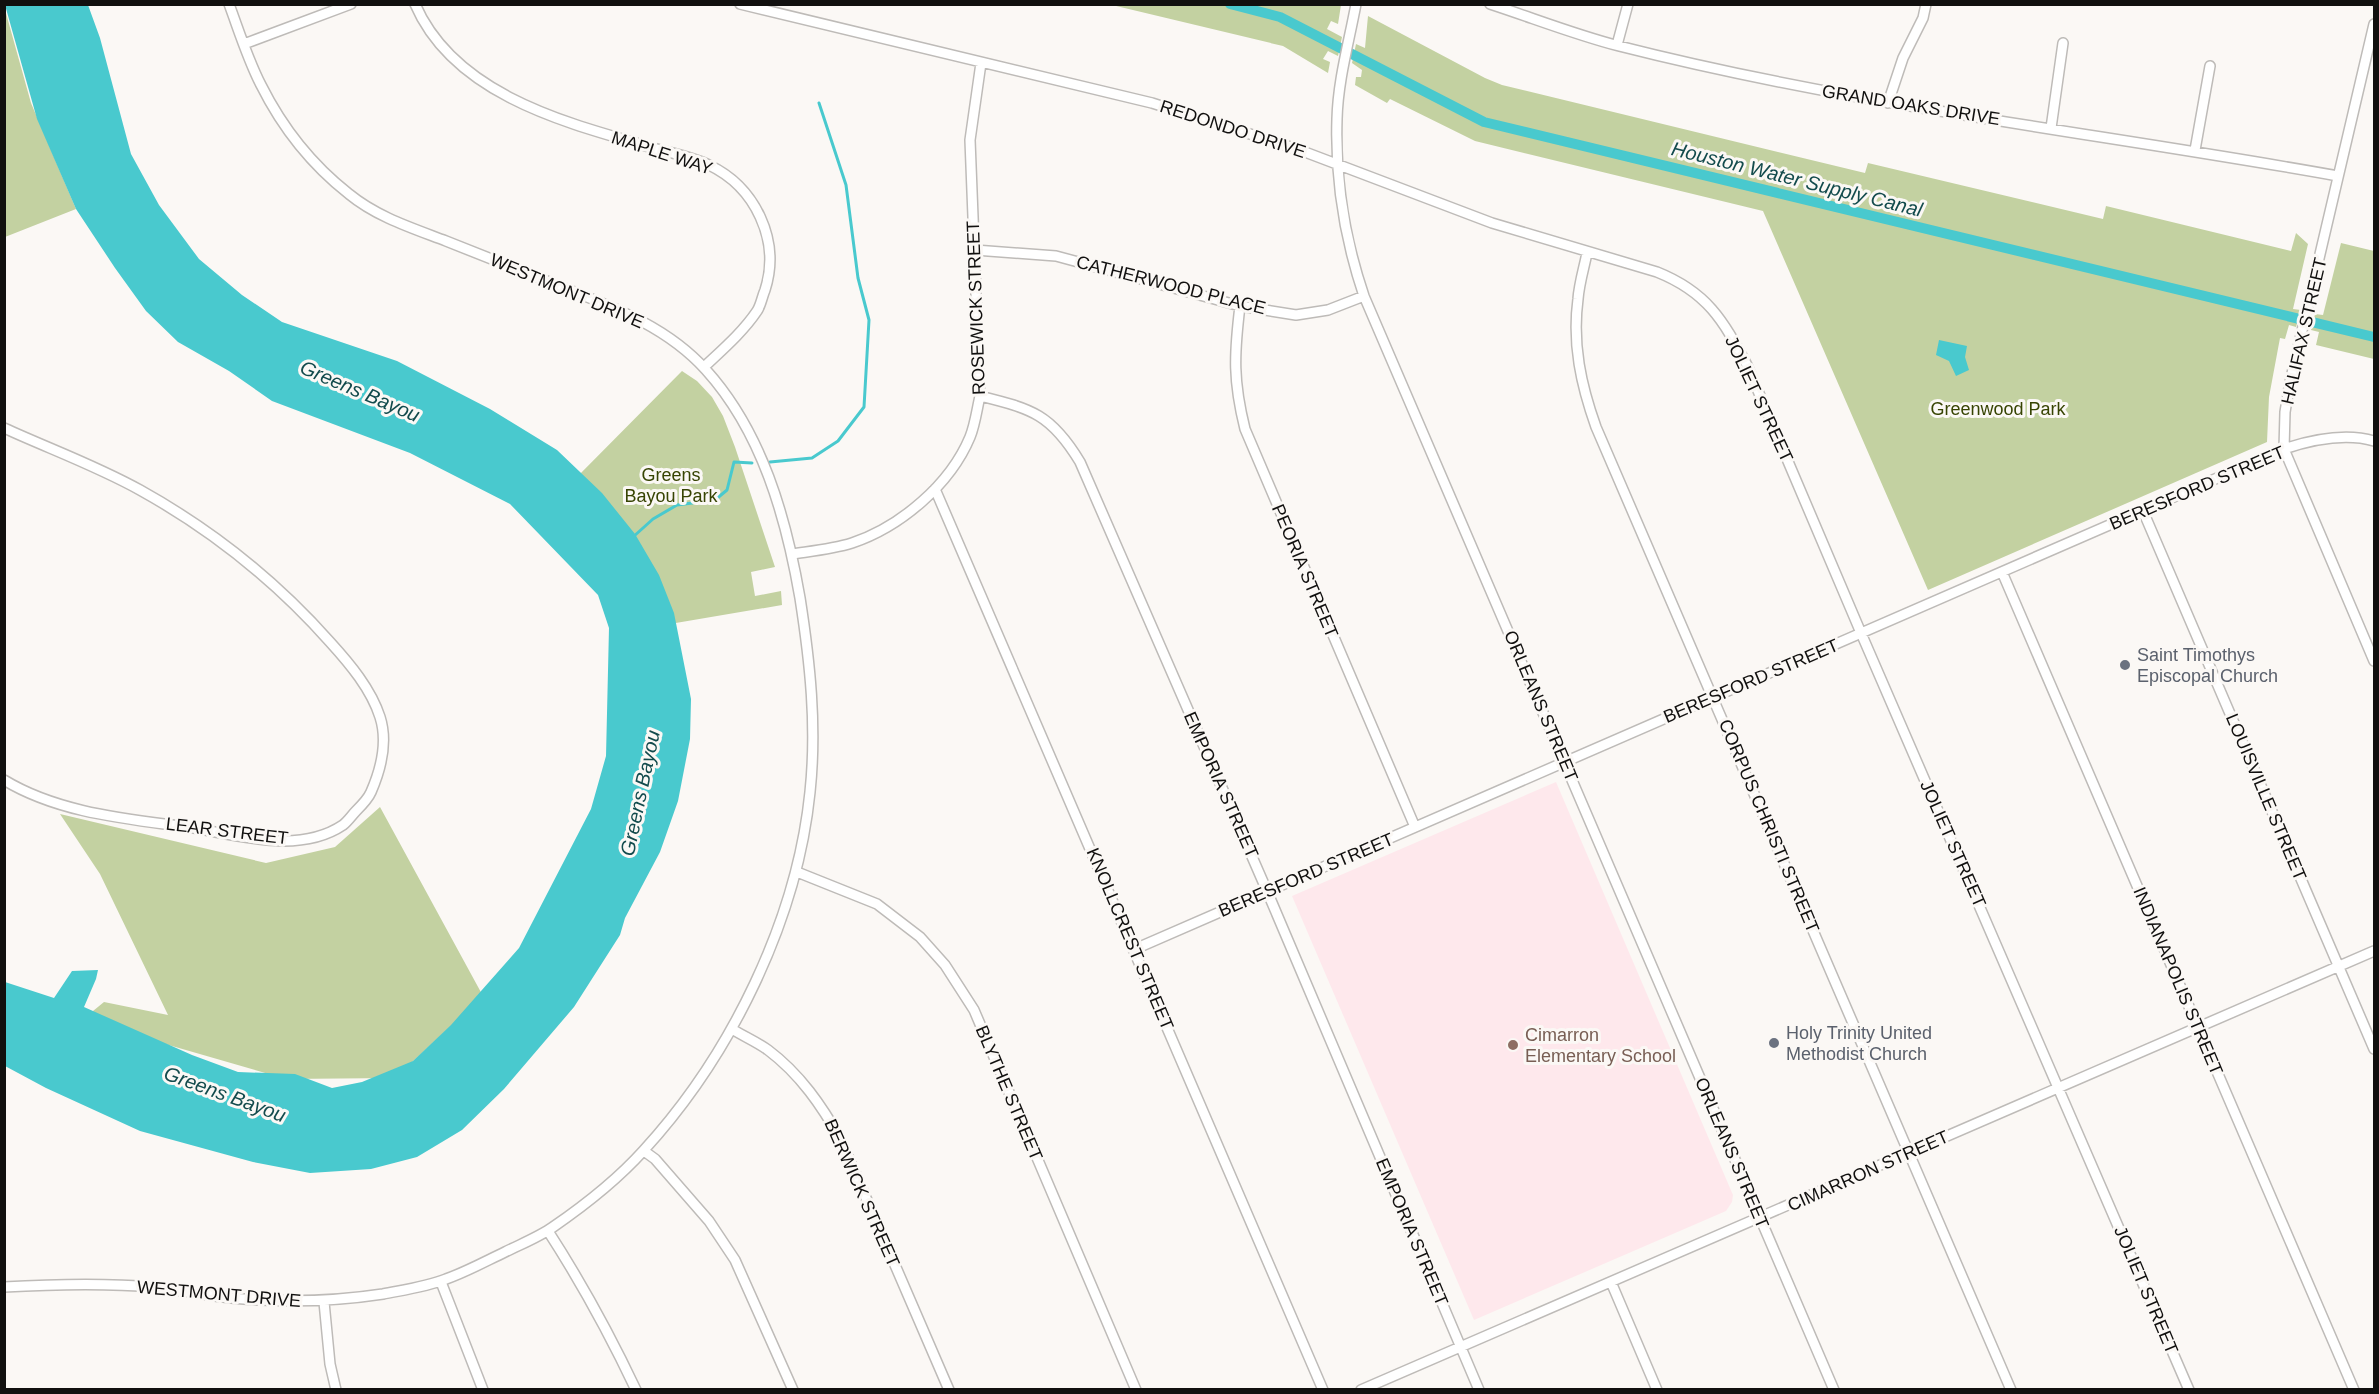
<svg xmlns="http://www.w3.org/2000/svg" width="2379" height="1394" font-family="Arial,sans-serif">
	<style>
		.education { fill: #fee8ec }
		.green { fill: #c3d1a1 }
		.water { fill: #49c9ce }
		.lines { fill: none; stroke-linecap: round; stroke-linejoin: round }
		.stream { stroke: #49c9ce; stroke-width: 3 }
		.canal { stroke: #49c9ce; stroke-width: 10 }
		.street-casing { stroke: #bebbb8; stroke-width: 12 }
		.street { stroke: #fff; stroke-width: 9 }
		.worship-dot { fill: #6b7280; stroke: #fbf8f5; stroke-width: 2 }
		.education-dot { fill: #8d6e63; stroke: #fbf8f5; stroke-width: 2 }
		.labels { text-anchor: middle; stroke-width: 6; stroke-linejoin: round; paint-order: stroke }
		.street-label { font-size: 18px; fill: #11100f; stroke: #fbf8f5 }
		.park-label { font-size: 18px; fill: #374403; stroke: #fbf8f5 }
		.worship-label { font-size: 18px; fill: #5b616d; stroke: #fbf8f5; text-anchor: start }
		.education-label { font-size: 18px; fill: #785e54; stroke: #fbf8f5; text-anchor: start }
		.water-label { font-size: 20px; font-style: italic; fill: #134b4d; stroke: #fbf8f5 }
	</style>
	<rect width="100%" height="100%" fill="#fbf8f5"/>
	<!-- education -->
	<path class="education" d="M 1556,782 L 1733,1195 L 1732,1202 L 1726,1211 L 1474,1320 L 1292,896 Z"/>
	<!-- green -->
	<path class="green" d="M 1112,5 L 1341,5 L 1338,24 L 1331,21 L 1327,29 L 1342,37 L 1338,56 L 1328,51 L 1323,59 L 1330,62 L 1328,73 L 1283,46 Z
		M 4,6 L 31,103 L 76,209 L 5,237 Z
		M 1368,16 L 1485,78 L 1502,85 L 1865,173 L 1868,163 L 2103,219 L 2106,206 L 2291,251 L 2296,233 L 2308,244 L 2293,309 L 2301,310 L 2296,327 L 2289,325 L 2285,339 L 2280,338 L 2269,397 L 2267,442 L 1928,590 L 1763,211 L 1475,141 L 1390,99 L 1387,103 L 1355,85 L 1356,77 L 1361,77 L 1362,70 L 1352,63 L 1356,44 L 1365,48 Z
		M 2341,243 L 2374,251 L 2374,359 L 2316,345 L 2319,332 L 2311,330 L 2315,314 L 2323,315 Z
		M 682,371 L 697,381 L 712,397 L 723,416 L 735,447 L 775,567 L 751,572 L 755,596 L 781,591 L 782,605 L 664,625 L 573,481 Z
		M 380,807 L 483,996 L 395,1078 L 286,1079 L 82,1020 L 104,1002 L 168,1015 L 100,874 L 60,814 L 266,863 L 335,847 Z"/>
	<!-- water -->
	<path class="water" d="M 5,5 L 88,5 L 100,38 L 131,154 L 159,205 L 199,259 L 242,295 L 282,322 L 397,361 L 490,409 L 557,450 L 602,493 L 635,534 L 659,575 L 674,613 L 691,699 L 690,739 L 678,801 L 660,852 L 625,918 L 620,935 L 574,1007 L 504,1089 L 462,1130 L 417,1157 L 371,1169 L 310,1173 L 253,1162 L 140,1131 L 46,1088 L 5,1066 L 5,982 L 54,998 L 72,971 L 98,970 L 96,979 L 84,1007 L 192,1055 L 238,1072 L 295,1074 L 332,1088 L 362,1082 L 413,1061 L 451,1025 L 519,948 L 591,809 L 606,756 L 609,628 L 598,595 L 510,504 L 410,453 L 272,401 L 229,371 L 178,342 L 146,311 L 115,268 L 76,209 L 37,119 Z
		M 1939,340 L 1967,346 L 1965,357 L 1969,370 L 1956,376 L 1949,361 L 1936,355 Z"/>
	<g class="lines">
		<!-- stream -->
		<path class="stream" d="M 770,462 L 812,458 L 838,441 L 864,407 L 869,320 L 858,278 L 846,185 L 819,103
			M 633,537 L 653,519 L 677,505 L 715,500 L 727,490 L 734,462 L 752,463"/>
		<!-- canal -->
		<path class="canal" d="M 1230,4 L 1280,17 L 1484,122 L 2374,337"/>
		<!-- street casing -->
		<g class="street-casing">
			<path id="street" d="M 415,4 C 453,92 559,121 643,145 C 664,152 689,155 709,165 C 755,187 781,240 765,290 C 762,297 761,305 757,311 C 743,332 722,350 704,367
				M 740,4 L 1152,103 L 1297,149 L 1492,223 L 1657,272 C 1707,292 1723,320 1747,365 L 1861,633 L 2189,1390
				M 1356,4 C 1349,42 1338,80 1337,119 C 1335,181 1344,237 1364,296 L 1834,1390
				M 1490,4 C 1533,18 1576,35 1619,46 C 1855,106 2099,133 2338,176
				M 2374,24 L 2290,382 L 2285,412 L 2284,449 L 2374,661
				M 244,44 L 351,4
				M 1617,45 L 1628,4
				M 1888,103 L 1903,58 L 1923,18 L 1926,4
				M 2051,128 L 2063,43
				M 2195,150 L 2210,66
				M 975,250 L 1056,256 L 1240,306 L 1296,315 L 1328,310 L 1364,296
				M 1587,253 C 1584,268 1579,284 1578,299 C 1572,344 1581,385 1596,427 L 2011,1390
				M 1240,306 C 1234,355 1233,381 1245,429 L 1415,827
				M 980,396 C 1032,409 1051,414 1080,462 L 1267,891 L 1479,1390
				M 4,428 C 50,449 97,466 140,490 C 212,530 275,580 330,642 C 350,664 371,689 380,717 C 388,742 381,769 371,792 C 368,799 362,805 356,811 C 352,815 348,821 343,825 C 300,854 241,836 194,828 C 130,819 60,814 4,780
				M 935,489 L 1323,1390
				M 2143,511 L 2374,1049
				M 792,554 C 812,551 833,549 852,543 C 900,527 950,485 970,437 C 975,425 977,409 980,396 L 970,140 L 981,63
				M 2002,572 L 2354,1390
				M 797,872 L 877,904 L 920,937 L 945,965 L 974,1010 L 1136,1390
				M 1135,949 L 2284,449 C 2311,440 2346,433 2374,441
				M 732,1029 C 743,1036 757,1042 768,1050 C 800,1074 822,1106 841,1140 L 949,1390
				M 644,1151 L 655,1159 L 709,1221 L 735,1260 L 793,1390
				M 548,1231 C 581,1282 610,1335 636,1390
				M 441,1282 L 483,1390
				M 1611,1282 L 1657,1390
				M 4,1287 C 55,1284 105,1283 156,1287 C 181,1290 206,1296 231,1298 C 284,1303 330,1302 383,1294 C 403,1290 426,1287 446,1279 C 466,1272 486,1261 505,1252 C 521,1244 539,1237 553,1227 C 585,1205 618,1179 644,1150 C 731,1055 797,920 810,792 C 817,726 810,662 800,598 C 786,517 762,432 706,370 C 668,328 618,309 567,289 C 526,273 486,257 446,241 C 412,228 377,217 349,194 C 312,165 282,127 261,85 C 248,60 239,31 229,4
				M 324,1302 L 330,1364 L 336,1390
				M 1361,1390 L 2374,951"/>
		</g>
		<!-- street -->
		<use href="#street" class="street"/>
	</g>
	<!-- markers -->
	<g class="worship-dot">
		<circle cx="2125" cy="665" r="6"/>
		<circle cx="1774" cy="1043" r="6"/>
	</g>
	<circle class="education-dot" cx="1513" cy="1045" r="6"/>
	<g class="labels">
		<!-- street labels -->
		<g class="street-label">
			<text transform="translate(1911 105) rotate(9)" y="6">GRAND OAKS DRIVE</text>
			<text transform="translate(1233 129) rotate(18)" y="6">REDONDO DRIVE</text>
			<text transform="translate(662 153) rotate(18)" y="6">MAPLE WAY</text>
			<text transform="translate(1171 285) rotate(14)" y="6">CATHERWOOD PLACE</text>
			<text transform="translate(567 291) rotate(23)" y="6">WESTMONT DRIVE</text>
			<text transform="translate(976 308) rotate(-92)" y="6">ROSEWICK STREET</text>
			<text transform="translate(2304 331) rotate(-77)" y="6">HALIFAX STREET</text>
			<text transform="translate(1759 399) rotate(65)" y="6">JOLIET STREET</text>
			<text transform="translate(2197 488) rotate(-23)" y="6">BERESFORD STREET</text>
			<text transform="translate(1305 571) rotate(67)" y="6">PEORIA STREET</text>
			<text transform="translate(1751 681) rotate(-23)" y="6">BERESFORD STREET</text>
			<text transform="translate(1541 706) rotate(67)" y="6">ORLEANS STREET</text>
			<text transform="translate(1221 785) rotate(66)" y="6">EMPORIA STREET</text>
			<text transform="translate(2266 797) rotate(67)" y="6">LOUISVILLE STREET</text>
			<text transform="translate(1769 826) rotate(67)" y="6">CORPUS CHRISTI STREET</text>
			<text transform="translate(227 831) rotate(7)" y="6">LEAR STREET</text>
			<text transform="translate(1953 844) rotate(66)" y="6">JOLIET STREET</text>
			<text transform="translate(1306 875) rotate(-23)" y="6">BERESFORD STREET</text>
			<text transform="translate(1130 939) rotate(67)" y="6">KNOLLCREST STREET</text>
			<text transform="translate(2178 981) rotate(67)" y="6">INDIANAPOLIS STREET</text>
			<text transform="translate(1009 1093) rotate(67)" y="6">BLYTHE STREET</text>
			<text transform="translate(1732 1153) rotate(67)" y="6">ORLEANS STREET</text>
			<text transform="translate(1868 1171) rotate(-24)" y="6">CIMARRON STREET</text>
			<text transform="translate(862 1193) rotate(66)" y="6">BERWICK STREET</text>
			<text transform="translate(1412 1232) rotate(67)" y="6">EMPORIA STREET</text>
			<text transform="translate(2146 1290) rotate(67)" y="6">JOLIET STREET</text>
			<text transform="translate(219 1294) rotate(5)" y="6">WESTMONT DRIVE</text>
		</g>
		<!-- park labels -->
		<g class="park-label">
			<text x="1998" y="415">Greenwood Park</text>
			<text x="671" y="481">Greens<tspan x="671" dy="21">Bayou Park</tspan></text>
		</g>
		<!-- worship labels -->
		<g class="worship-label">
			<text x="2137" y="661">Saint Timothys<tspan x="2137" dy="21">Episcopal Church</tspan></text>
			<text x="1786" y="1039">Holy Trinity United<tspan x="1786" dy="21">Methodist Church</tspan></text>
		</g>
		<!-- education labels -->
		<g class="education-label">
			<text x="1525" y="1041">Cimarron<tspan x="1525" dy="21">Elementary School</tspan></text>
		</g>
		<!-- water labels -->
		<g class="water-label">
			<text transform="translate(1797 179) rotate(14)" y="7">Houston Water Supply Canal</text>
			<text transform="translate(360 391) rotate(23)" y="7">Greens Bayou</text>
			<text transform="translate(640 793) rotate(-78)" y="7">Greens Bayou</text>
			<text transform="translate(225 1094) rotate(20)" y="7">Greens Bayou</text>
		</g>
	</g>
	<!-- border -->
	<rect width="2379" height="1394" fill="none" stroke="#11100f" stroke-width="12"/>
</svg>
